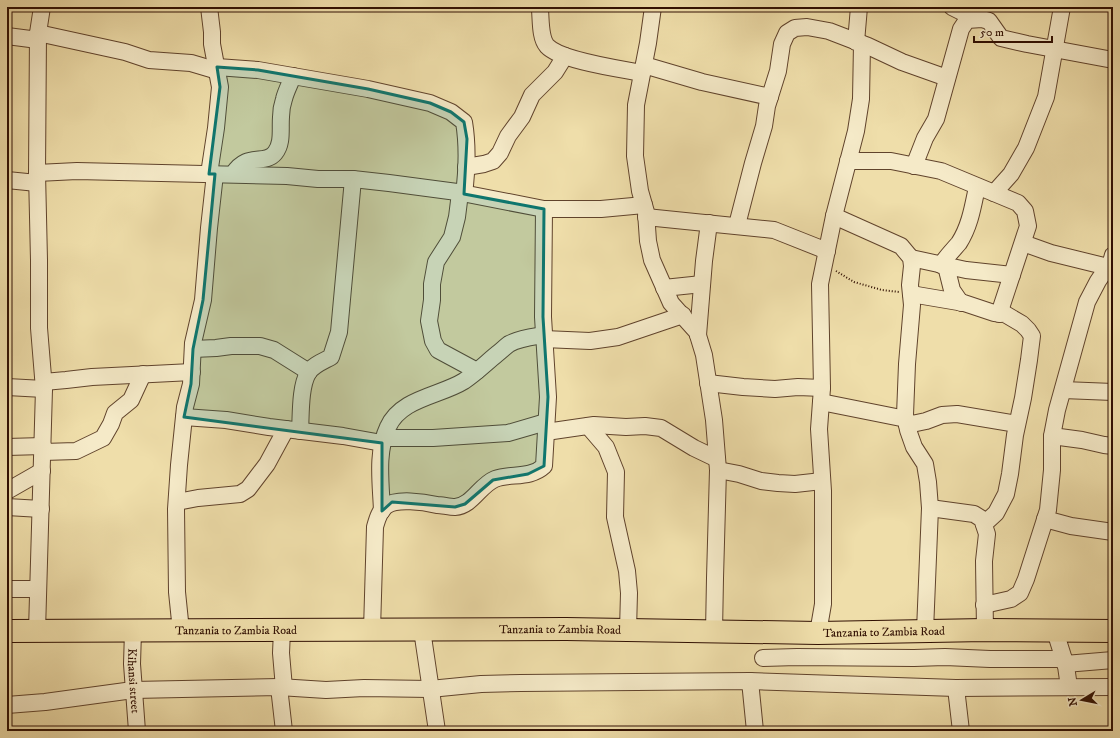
<svg xmlns="http://www.w3.org/2000/svg" width="1120" height="738" font-family="'IM FELL DW Pica',serif">
	<style>
		.lines { fill: none; stroke-linecap: round; stroke-linejoin: round }
		.minor-casing { stroke: #60432c; stroke-width: 18 }
		.highway-casing { stroke: #300f02; stroke-width: 24 }
		.path { stroke: #300f02; stroke-width: 2; stroke-dasharray: 1 2; stroke-linecap: butt }
		.minor { stroke: #f5eac8; stroke-width: 16 }
		.highway { stroke: #efdeaa; stroke-width: 22 }
		.marked { fill: #0f766e; fill-opacity: 0.2; stroke: #0f766e; stroke-width: 3; stroke-linejoin: round }
		.labels { text-anchor: middle; stroke-width: 3; stroke-linejoin: round; paint-order: stroke }
		.street-label { font-size: 12px; fill: #300f02; stroke: #f5eac8 }
	</style>
	<rect width="100%" height="100%" fill="#efdeaa"/>
	<filter id="stains"><feTurbulence type="fractalNoise" baseFrequency=".005" numOctaves="4"/><feColorMatrix values="0 0 0 0 .2 0 0 0 0 .09 0 0 0 0 .02 0 0 0 .5 -.17"/></filter>
	<radialGradient id="worn" r=".72"><stop offset=".6" stop-color="#630" stop-opacity="0"/><stop offset="1" stop-color="#630" stop-opacity=".3"/></radialGradient>
	<g class="lines">
		<!-- minor casing -->
		<g class="minor-casing">
			<g id="minor">
				<path d="M 209,7 L 212,32 L 212,44 L 220,87 L 216,128 L 209,174"/>
				<path d="M 539,7 L 540,10 C 541,21 540,38 547,46 C 561,61 621,69 642,73"/>
				<path d="M 653,7 L 648,43 L 636,105 L 635,156 L 640,191 L 646,212 L 648,241 L 652,260 L 671,303 L 697,332 L 704,355 L 714,420 L 718,470 L 715,578 L 714,632"/>
				<path d="M 952,7 L 976,19"/>
				<path d="M 38,33 L 125,52 L 149,60 L 191,63 L 218,71"/>
				<path d="M 7,36 L 38,40"/>
				<path d="M 856,42 L 859,7"/>
				<path d="M 644,65 L 702,82 L 770,97"/>
				<path d="M 217,67 L 258,70 L 368,89 L 430,103 L 451,112 L 464,122 C 468,146 467,170 464,194"/>
				<path d="M 848,161 L 891,161 L 941,171 L 1018,203 L 1025,211 L 1028,226 L 999,314"/>
				<path d="M 914,166 L 925,138 L 936,119 L 961,29 L 967,20 L 982,19 L 989,21 L 1001,38 L 1027,44 L 1113,60"/>
				<path d="M 466,167 L 484,164 L 493,161 L 500,153 L 508,136 L 522,117 L 532,95 L 555,72 L 565,56"/>
				<path d="M 37,173 L 77,171 L 287,176 L 318,179 L 353,179 L 389,183 L 457,192 L 544,209 L 601,209 L 644,205"/>
				<path d="M 233,174 C 248,151 264,166 275,153 C 283,143 280,129 281,117 C 281,112 282,105 284,99 C 286,91 290,84 293,76"/>
				<path d="M 7,180 L 37,183"/>
				<path d="M 460,193 L 457,217 L 452,237 L 436,262 L 432,284 L 432,300 L 429,321 L 433,341 L 438,350 L 477,371"/>
				<path d="M 994,193 L 1011,174 L 1026,148 L 1046,97 L 1062,7"/>
				<path d="M 834,216 L 901,246 L 911,258 L 912,266 L 910,285 L 912,305 L 907,364 L 905,415 L 908,430 L 914,447 L 925,464 L 928,482 L 930,508 L 925,631"/>
				<path d="M 646,217 L 774,230 L 827,251"/>
				<path d="M 737,225 L 753,163 L 764,126 L 767,106 L 778,71 L 782,44 L 787,33 L 795,28 L 807,27 L 829,31 L 868,46 L 902,62 L 947,78"/>
				<path d="M 1023,243 L 1051,253 L 1108,267"/>
				<path d="M 911,258 L 966,270 L 1012,275"/>
				<path d="M 941,265 C 946,257 953,250 959,243 C 970,226 973,206 977,187"/>
				<path d="M 946,266 L 952,290 L 961,303"/>
				<path d="M 664,288 L 702,284"/>
				<path d="M 911,294 L 964,303 L 994,313 L 1005,314 L 1022,324 L 1028,330 L 1032,336 L 1029,360 L 1023,398 L 1015,435 L 1010,474 L 1006,494 L 996,513 L 984,524"/>
				<path d="M 698,335 L 704,261 L 709,223"/>
				<path d="M 544,339 L 590,341 L 618,337 L 683,315"/>
				<path d="M 193,349 L 216,348 L 231,346 L 260,346 L 274,350 L 309,372"/>
				<path d="M 44,382 L 66,380 L 92,377 L 192,372"/>
				<path d="M 708,383 L 743,387 L 775,389 L 798,387 L 822,388"/>
				<path d="M 7,387 L 44,389"/>
				<path d="M 1063,390 L 1113,392"/>
				<path d="M 821,402 L 906,419"/>
				<path d="M 184,417 L 226,420 L 269,427 L 343,436 L 382,443"/>
				<path d="M 907,425 L 926,421 L 942,415 L 957,414 L 1017,424"/>
				<path d="M 588,426 L 606,447 L 616,472 L 615,517 L 627,571 L 629,593 L 628,630"/>
				<path d="M 300,431 C 301,414 300,387 308,373 C 313,365 324,361 331,357 L 339,332 L 353,179"/>
				<path d="M 546,432 L 594,425 L 626,427 L 645,426 L 661,428 L 694,448 L 717,459"/>
				<path d="M 1052,436 L 1082,440 L 1104,445 L 1113,446"/>
				<path d="M 384,438 L 433,438 L 508,433 L 546,422"/>
				<path d="M 7,447 L 43,446"/>
				<path d="M 43,452 L 76,451 L 103,438 L 111,424 L 115,413 L 131,400 L 143,374"/>
				<path d="M 718,470 L 739,474 L 761,481 L 778,483 L 795,484 L 822,481"/>
				<path d="M 7,491 L 42,471"/>
				<path d="M 177,502 L 198,498 L 240,494 L 248,489 L 267,464 L 286,429"/>
				<path d="M 7,507 L 41,509"/>
				<path d="M 930,508 L 974,514 L 982,519 L 987,534 L 984,561 L 985,630"/>
				<path d="M 382,511 C 381,484 376,452 388,427 C 401,398 440,396 464,381 C 476,373 486,363 497,354 C 501,351 505,347 509,344 C 520,338 532,337 544,335"/>
				<path d="M 1045,519 L 1071,526 L 1113,532"/>
				<path d="M 7,589 L 38,589"/>
				<path d="M 984,605 L 1011,599 L 1020,593 L 1026,579 L 1048,510 L 1052,470 L 1052,436 L 1057,410 L 1087,302 L 1098,281 L 1111,262 L 1113,255"/>
				<path d="M 282,630 L 281,653 L 284,688"/>
				<path d="M 372,630 L 375,527 C 377,520 379,511 386,506 C 396,498 424,502 437,505 C 442,505 449,507 455,507 C 472,506 480,485 495,479 C 511,473 530,479 544,466 L 548,397 L 543,317 L 544,209"/>
				<path d="M 422,630 L 437,731"/>
				<path d="M 37,631 L 44,389 L 39,328 L 39,260 L 37,173 L 38,33 L 42,7"/>
				<path id="s1" d="M 133,631 L 132,664 L 137,731"/>
				<path d="M 181,631 L 177,592 L 176,509 L 179,465 L 185,407 L 191,384 L 193,343 L 203,300 L 209,228 L 215,174"/>
				<path d="M 1055,631 L 1066,666 L 1069,687"/>
				<path d="M 818,633 L 823,604 L 823,491 L 819,429 L 822,388 L 820,284 L 834,216 L 856,131 L 861,99 L 862,44"/>
				<path d="M 763,658 L 797,657 L 914,658 L 945,657 L 990,659 L 1064,659"/>
				<path d="M 1065,664 L 1113,660"/>
				<path d="M 750,681 L 755,731"/>
				<path d="M 279,687 L 284,731"/>
				<path d="M 956,688 L 961,731"/>
				<path d="M 7,705 L 45,702 L 133,690 L 279,687 L 326,690 L 364,688 L 430,689 L 481,684 L 521,683 L 750,681 L 956,688 L 1113,687"/>
			</g>
		</g>
		<!-- highway casing -->
		<g class="highway-casing">
			<g id="highway">
				<path id="s2" d="M 7,631 L 566,629 L 818,633 L 985,630 L 1113,631"/>
			</g>
		</g>
		<!-- path -->
		<path class="path" d="M 836,271 L 854,282 L 882,290 L 899,292"/>
		<!-- minor -->
		<use href="#minor" class="minor"/>
		<!-- highway -->
		<use href="#highway" class="highway"/>
	</g>
	<!-- marked area -->
	<path class="marked" d="M 217,67 L 258,70 L 368,89 L 430,103 L 451,112 L 464,122 L 467,139 L 464,194 L 544,209 L 543,317 L 548,397 L 544,466 L 528,474 L 493,480 L 465,504 L 455,507 L 392,502 L 382,511 L 382,443 L 184,417 L 191,384 L 193,349 L 203,300 L 215,174 L 209,174 L 220,87 Z"/>
	<g class="labels">
		<!-- street labels -->
		<g class="street-label">
			<text dy="4" stroke="none"><textPath href="#s2" startOffset="229">Tanzania to Zambia Road</textPath></text>
			<text dy="4" stroke="none"><textPath href="#s2" startOffset="553">Tanzania to Zambia Road</textPath></text>
			<text dy="4" stroke="none"><textPath href="#s2" startOffset="877">Tanzania to Zambia Road</textPath></text>
			<text dy="4" stroke="none"><textPath href="#s1" startOffset="50">Kihansi street</textPath></text>
		</g>
	</g>
	<!-- margin -->
	<rect width="1120" height="738" fill="none" stroke="#efdeaa" stroke-width="24"/>
	<rect x="8" y="8" width="1104" height="722" fill="none" stroke="#300f02" stroke-width="2"/>
	<rect x="12" y="12" width="1096" height="714" fill="none" stroke="#300f02"/>
	<!-- north arrow -->
	<g transform="translate(1082 700) rotate(260)" stroke="#f5eac8" stroke-width="3" paint-order="stroke">
	<path d="M0-3L7 15L0 10L-7 15Z" fill="#300f02"/>
	<text y="-6" font-size="11" font-weight="bold" text-anchor="middle" fill="#300f02">N</text>
	</g>
	<!-- scale -->
	<path d="M974 36v6h78v-6" fill="none" stroke="#300f02" stroke-width="2"/>
	<text x="980" y="36" font-size="12" fill="#300f02" stroke="#f5eac8" stroke-width="3" paint-order="stroke">50 m</text>
	<rect width="100%" height="100%" filter="url(#stains)"/>
	<rect width="100%" height="100%" fill="url(#worn)"/>
</svg>
